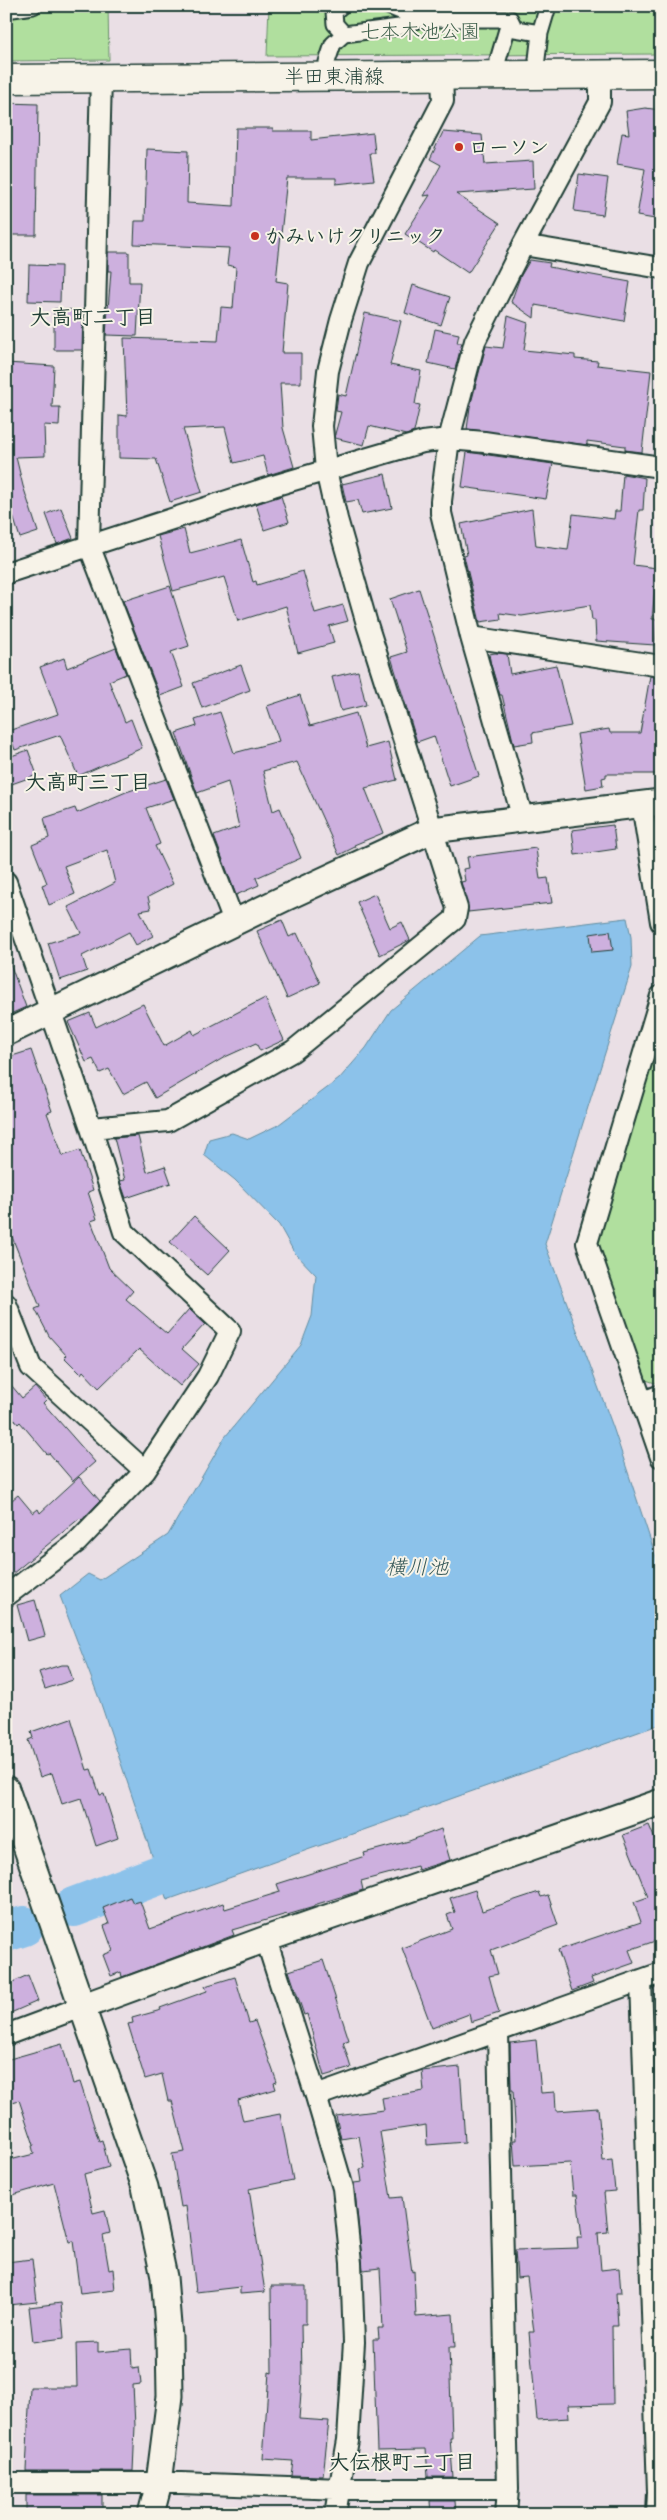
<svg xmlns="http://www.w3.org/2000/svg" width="667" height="2520" font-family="Caveat,'Klee One',sans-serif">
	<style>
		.green { fill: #b0df9e; stroke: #688e69 }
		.water { fill: #8cc2ea; stroke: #608da1 }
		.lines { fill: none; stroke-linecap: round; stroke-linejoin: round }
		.river { stroke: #8cc2ea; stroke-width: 40 }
		.building { fill: #cdb0de; stroke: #1f3d34 }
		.pedestrian-casing { stroke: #1f3d34; stroke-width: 19 }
		.minor-casing { stroke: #1f3d34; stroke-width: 24 }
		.tertiary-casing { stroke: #1f3d34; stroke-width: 29 }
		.secondary-casing { stroke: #1f3d34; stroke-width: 31 }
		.pedestrian { stroke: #f7f3e8; stroke-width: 15 }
		.minor { stroke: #f7f3e8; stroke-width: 20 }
		.tertiary { stroke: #f7f3e8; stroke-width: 25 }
		.secondary { stroke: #f7f3e8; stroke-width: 28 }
		.poi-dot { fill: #c8321e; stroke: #f7f3e8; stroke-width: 2 }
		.labels { text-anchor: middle; stroke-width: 4; stroke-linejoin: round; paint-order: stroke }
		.park-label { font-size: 20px; fill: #3c5d49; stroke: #f7f3e8 }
		.street-label { font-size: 20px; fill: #1f3d34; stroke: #f7f3e8 }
		.poi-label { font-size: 20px; font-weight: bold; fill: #1f3d34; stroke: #f7f3e8; text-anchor: start }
		.neighbourhood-label { font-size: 21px; font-weight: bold; fill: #1f3d34; stroke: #f7f3e8 }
		.water-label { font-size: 21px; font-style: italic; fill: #355858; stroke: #f7f3e8 }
	</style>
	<rect width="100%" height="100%" fill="#eadfe5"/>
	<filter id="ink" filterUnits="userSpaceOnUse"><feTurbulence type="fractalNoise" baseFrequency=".02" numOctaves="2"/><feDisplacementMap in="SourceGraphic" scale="10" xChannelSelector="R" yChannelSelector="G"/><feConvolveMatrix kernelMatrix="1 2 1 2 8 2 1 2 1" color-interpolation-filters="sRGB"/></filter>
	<g filter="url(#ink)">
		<!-- green -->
		<path class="green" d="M 6,6 L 108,6 L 109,60 L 6,61 Z
			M 269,6 L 661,6 L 661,54 L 267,56 Z
			M 661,1030 L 661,1381 L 655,1383 L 643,1379 L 598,1250 L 597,1236 Z"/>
		<!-- water -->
		<path class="water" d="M 627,918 L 631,937 L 632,967 L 545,1244 L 613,1427 L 661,1572 L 661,1724 L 167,1900 L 100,1701 L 60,1596 L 88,1574 L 100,1580 L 168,1535 L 225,1437 L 301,1345 L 312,1316 L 316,1275 L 294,1252 L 279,1225 L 235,1180 L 204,1155 L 209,1139 L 232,1133 L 249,1139 L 278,1125 L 339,1079 L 366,1048 L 391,1010 L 480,936 Z"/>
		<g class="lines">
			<!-- river -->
			<path class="river" d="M 74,1907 L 159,1875
				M 6,1932 L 24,1926"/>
		</g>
		<!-- building -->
		<path class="building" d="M 6,103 L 38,104 L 36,235 L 6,235 Z
			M 645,108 L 661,110 L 661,220 L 637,216 L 645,169 L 617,164 L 622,133 L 629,134 L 626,111 Z
			M 236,128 L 273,128 L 273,131 L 311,131 L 311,140 L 373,133 L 375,153 L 370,153 L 374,180 L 336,184 L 336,178 L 287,178 L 276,281 L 288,283 L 282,353 L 301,353 L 301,383 L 280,383 L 283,428 L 294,467 L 268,475 L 263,456 L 234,463 L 225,427 L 183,429 L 202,492 L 170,502 L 156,459 L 119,458 L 119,415 L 127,416 L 124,338 L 218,341 L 221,307 L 233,308 L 236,267 L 227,265 L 229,248 L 134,244 L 135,221 L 145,221 L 147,149 L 188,151 L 187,203 L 234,206 Z
			M 443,132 L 482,135 L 485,164 L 533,161 L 534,189 L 456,194 L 500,223 L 468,273 L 434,250 L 433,252 L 405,234 L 430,195 L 424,196 L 441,165 L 430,159 Z
			M 579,174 L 608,178 L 603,215 L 574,211 Z
			M 108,252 L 129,252 L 129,282 L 140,282 L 137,336 L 106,335 L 111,271 L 108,271 Z
			M 530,260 L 550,263 L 549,267 L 630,282 L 624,321 L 535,305 L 534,318 L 511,302 L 520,277 Z
			M 29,265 L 61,266 L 60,302 L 28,301 Z
			M 413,285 L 450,297 L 441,325 L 405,313 Z
			M 54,309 L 83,310 L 82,350 L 54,350 Z
			M 365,313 L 401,321 L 390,365 L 421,371 L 415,404 L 420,405 L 414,432 L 406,435 L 369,426 L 364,445 L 335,438 L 335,434 L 341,412 L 336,411 L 338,394 L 346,396 Z
			M 508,316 L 528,323 L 524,350 L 575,355 L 575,359 L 598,361 L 597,365 L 651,371 L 642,452 L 625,450 L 625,446 L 587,441 L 587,445 L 467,429 L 470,407 L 486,346 L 503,348 Z
			M 435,329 L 459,334 L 457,343 L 462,343 L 455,369 L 428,363 Z
			M 6,363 L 54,366 L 52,407 L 60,407 L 59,426 L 44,425 L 45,456 L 16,457 L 23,486 L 38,532 L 20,538 L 6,494 Z
			M 467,452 L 553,464 L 546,499 L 462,487 Z
			M 385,474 L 392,508 L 362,514 L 358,500 L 346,502 L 342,484 Z
			M 623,474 L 645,478 L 643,510 L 639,510 L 633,565 L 657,568 L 652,619 L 657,619 L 655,645 L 596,641 L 595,620 L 592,620 L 590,605 L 522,616 L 500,613 L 501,619 L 480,622 L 464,556 L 467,555 L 461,524 L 532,509 L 536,546 L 568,550 L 573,514 L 614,519 L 615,511 L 620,511 Z
			M 281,496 L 289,522 L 264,530 L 256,504 Z
			M 61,508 L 73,538 L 57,544 L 46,514 Z
			M 184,529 L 190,553 L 241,540 L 253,582 L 256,581 L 257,585 L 303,571 L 315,613 L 343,605 L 348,621 L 329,626 L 334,643 L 298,653 L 286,606 L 238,621 L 224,577 L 173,591 L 158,536 Z
			M 170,586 L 189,646 L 171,652 L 184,687 L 160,696 L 123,601 Z
			M 419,589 L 479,776 L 450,786 L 434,736 L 417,742 L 391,657 L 407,652 L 390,599 Z
			M 116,648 L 126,674 L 109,681 L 125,722 L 131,719 L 142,748 L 78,776 L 60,735 L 15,750 L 8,731 L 58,714 L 40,667 L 64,658 L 67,668 Z
			M 495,653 L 507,654 L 510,674 L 556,665 L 571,726 L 532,733 L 533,742 L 514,745 L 502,695 L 500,695 L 491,665 L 489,654 Z
			M 241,665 L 250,690 L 202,708 L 193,683 Z
			M 358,671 L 366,705 L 341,711 L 332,677 Z
			M 650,676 L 661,678 L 661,774 L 606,774 L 606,777 L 602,778 L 603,786 L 586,789 L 577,734 L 609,729 L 610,733 L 640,733 Z
			M 300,695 L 310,726 L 356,713 L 366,748 L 388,742 L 397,780 L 365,788 L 383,833 L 354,845 L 355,847 L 339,855 L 297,762 L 263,771 L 273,811 L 280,808 L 301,858 L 256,878 L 259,885 L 236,895 L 214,836 L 239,827 L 228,782 L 197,793 L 176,733 L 197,726 L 195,720 L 220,712 L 234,753 L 279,741 L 267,706 Z
			M 28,750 L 37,775 L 6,786 L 6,758 Z
			M 166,779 L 174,799 L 146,808 L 160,844 L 155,846 L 173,884 L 148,897 L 151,909 L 140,911 L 153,936 L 136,945 L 129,932 L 82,956 L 87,971 L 60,980 L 48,943 L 81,933 L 68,907 L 115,883 L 107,850 L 64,866 L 75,894 L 49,905 L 42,885 L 47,883 L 32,845 L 49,838 L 44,818 L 75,808 L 77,813 L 126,792 Z
			M 613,825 L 616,849 L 575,855 L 572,830 Z
			M 536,848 L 540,879 L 548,878 L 552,903 L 468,912 L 461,882 L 465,881 L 463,869 L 469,868 L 467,857 Z
			M 375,894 L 390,928 L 402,922 L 410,940 L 380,955 L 357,902 Z
			M 282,920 L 289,937 L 297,933 L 320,983 L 287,998 L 257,931 Z
			M 610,931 L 613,950 L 592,952 L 590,934 Z
			M 8,958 L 26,1007 L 6,1016 L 6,959 Z
			M 265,998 L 284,1040 L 260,1051 L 256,1043 L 225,1057 L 155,1098 L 146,1082 L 123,1094 L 109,1069 L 100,1073 L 93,1059 L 86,1062 L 68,1022 L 90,1013 L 96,1027 L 143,1004 L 164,1046 L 192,1030 L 194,1035 Z
			M 31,1050 L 52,1111 L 47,1113 L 63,1156 L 80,1150 L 93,1190 L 88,1192 L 97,1219 L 91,1221 L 109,1268 L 133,1291 L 126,1299 L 167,1334 L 189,1309 L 205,1324 L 182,1349 L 199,1364 L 180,1386 L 139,1349 L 99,1388 L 83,1371 L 81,1374 L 64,1357 L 66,1355 L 49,1336 L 35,1309 L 40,1307 L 6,1222 L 6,1058 Z
			M 138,1136 L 147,1172 L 165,1166 L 171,1183 L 126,1198 L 120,1181 L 125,1180 L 114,1138 Z
			M 194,1216 L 230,1250 L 207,1275 L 170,1242 Z
			M 6,1379 L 22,1398 L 35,1387 L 46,1400 L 43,1403 L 95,1462 L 73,1481 L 49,1453 L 47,1454 L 20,1422 L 18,1424 L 6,1409 Z
			M 79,1477 L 100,1501 L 82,1520 L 80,1518 L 6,1579 L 6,1505 L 18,1495 L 33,1513 L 38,1509 L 40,1513 Z
			M 35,1600 L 45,1636 L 27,1641 L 17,1605 Z
			M 61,1665 L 68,1665 L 73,1680 L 45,1689 L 39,1672 Z
			M 71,1718 L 87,1770 L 91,1769 L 100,1795 L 104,1794 L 118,1838 L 96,1846 L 81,1798 L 62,1804 L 52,1773 L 40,1777 L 28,1740 L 33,1738 L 31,1732 Z
			M 649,1825 L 661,1854 L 661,1939 L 629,1950 L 634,1963 L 591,1978 L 593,1983 L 572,1991 L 558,1950 L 641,1922 L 634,1902 L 648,1897 L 623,1835 Z
			M 441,1829 L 450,1860 L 418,1870 L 417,1866 L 361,1881 L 363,1890 L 314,1905 L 314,1907 L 287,1915 L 287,1914 L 232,1930 L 234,1935 L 205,1946 L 122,1977 L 121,1972 L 111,1976 L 103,1955 L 113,1951 L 104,1926 L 109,1924 L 103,1908 L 130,1897 L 133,1903 L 140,1901 L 150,1929 L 223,1903 L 225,1909 L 280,1892 L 277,1884 L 365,1856 L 364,1853 L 409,1841 Z
			M 475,1890 L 482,1911 L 539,1892 L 541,1897 L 548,1895 L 558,1925 L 491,1950 L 498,1974 L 489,1976 L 499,2013 L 471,2022 L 469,2014 L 432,2028 L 402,1948 L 452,1929 L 447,1915 L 455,1912 L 450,1898 Z
			M 323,1960 L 349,2040 L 343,2042 L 351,2068 L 324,2076 L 307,2014 L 304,2015 L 289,1971 Z
			M 28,1975 L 38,2001 L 6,2015 L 6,1985 Z
			M 235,1977 L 249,2023 L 255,2021 L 277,2082 L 274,2083 L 276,2089 L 238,2100 L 243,2121 L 280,2114 L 293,2180 L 249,2189 L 265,2292 L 240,2294 L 240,2287 L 196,2292 L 186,2206 L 181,2207 L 172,2154 L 185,2152 L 172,2101 L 168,2101 L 162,2074 L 145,2079 L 128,2024 L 133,2023 L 132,2018 L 161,2010 L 160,2008 L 207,1991 L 205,1986 Z
			M 536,2040 L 541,2093 L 555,2092 L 556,2111 L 598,2108 L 603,2161 L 612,2160 L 615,2191 L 604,2192 L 608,2232 L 598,2233 L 601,2270 L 619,2268 L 621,2293 L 616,2293 L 618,2326 L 612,2326 L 613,2404 L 568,2405 L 569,2418 L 537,2420 L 529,2332 L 534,2332 L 527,2277 L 517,2278 L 515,2250 L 578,2248 L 577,2237 L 582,2237 L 577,2195 L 573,2195 L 570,2163 L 515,2166 L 513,2140 L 516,2140 L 513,2090 L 511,2090 L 510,2043 Z
			M 62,2044 L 73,2084 L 80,2082 L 99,2141 L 102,2140 L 109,2167 L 84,2174 L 93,2213 L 105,2210 L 110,2233 L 103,2235 L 109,2270 L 113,2269 L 115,2290 L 80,2294 L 73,2241 L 69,2242 L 54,2183 L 6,2197 L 6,2161 L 34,2154 L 32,2146 L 34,2145 L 19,2100 L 6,2104 L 6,2060 Z
			M 460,2067 L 465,2142 L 427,2145 L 426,2125 L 380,2132 L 391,2198 L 402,2197 L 412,2272 L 414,2271 L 416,2317 L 453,2314 L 455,2347 L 449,2347 L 452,2438 L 450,2438 L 453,2477 L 428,2477 L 426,2449 L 377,2450 L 373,2339 L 379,2339 L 378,2328 L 383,2328 L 380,2268 L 363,2270 L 354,2183 L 362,2182 L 360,2169 L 365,2168 L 359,2136 L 341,2139 L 336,2116 L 384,2110 L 382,2098 L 424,2091 L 422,2071 Z
			M 32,2259 L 37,2302 L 9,2305 L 6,2262 Z
			M 271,2286 L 306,2286 L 306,2324 L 301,2324 L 302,2379 L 299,2419 L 329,2421 L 323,2476 L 291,2475 L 293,2461 L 263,2459 L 269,2372 L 272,2373 Z
			M 61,2303 L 64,2338 L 33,2342 L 29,2307 Z
			M 98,2342 L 98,2352 L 131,2349 L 132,2368 L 139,2367 L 141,2384 L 133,2385 L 135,2426 L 133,2471 L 26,2471 L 30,2387 L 77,2387 L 76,2343 Z
			M 26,2495 L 102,2495 L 102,2514 L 26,2514 Z
			M 430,2501 L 455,2501 L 456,2514 L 431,2514 Z"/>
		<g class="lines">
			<!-- pedestrian casing -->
			<g class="pedestrian-casing">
				<path id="pedestrian" d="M 341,6 L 334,12 L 335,24 L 344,34 L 399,27 L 420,19
					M 388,6 L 420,19 L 510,19 L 515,29 L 540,33 L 548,6
					M 6,10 L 33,6
					M 537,59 L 540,33
					M 498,60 L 510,19
					M 327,62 L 333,44 L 344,34"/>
			</g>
			<!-- minor casing -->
			<g class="minor-casing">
				<path id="minor" d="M 101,78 L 89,545 L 234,922
					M 523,245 L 661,268
					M 6,573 L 273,486 L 423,442 L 449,439 L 484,442 L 661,467
					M 471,637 L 661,666
					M 642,804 L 661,922
					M 523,819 L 471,637 L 441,513 L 441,501 L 449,439 L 475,341 L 523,245 L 600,102 L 600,75
					M 6,882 L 91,1128 L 124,1232 L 230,1331 L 208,1376 L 145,1471 L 77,1542 L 6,1596
					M 661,996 L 587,1243 L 661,1457
					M 91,1128 L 168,1121 L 293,1051 L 455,919 L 457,908 L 367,624 L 337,519 L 326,470 L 322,426 L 328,371 L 341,320 L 359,263 L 443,101 L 442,77
					M 6,1304 L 31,1367 L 145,1471
					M 643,1402 L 661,1395
					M 266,1939 L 316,2096 L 343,2188 L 351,2263 L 354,2342 L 348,2440 L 335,2514
					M 641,1980 L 658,2492 L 657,2514
					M 498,2032 L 508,2489 L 506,2514
					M 6,2035 L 81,2007
					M 316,2096 L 661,1973
					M 6,2483 L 181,2483 L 341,2489 L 508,2489"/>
			</g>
			<!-- tertiary casing -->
			<g class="tertiary-casing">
				<path id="tertiary" d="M 6,1033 L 285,898 L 432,830 L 661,802
					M 6,1789 L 145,2187 L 164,2277 L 169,2337 L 170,2396 L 159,2483 L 151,2514
					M 81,2007 L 266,1939 L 661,1802"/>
			</g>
			<!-- secondary casing -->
			<g class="secondary-casing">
				<path id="secondary" d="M 6,79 L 661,74"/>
			</g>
			<!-- pedestrian -->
			<use href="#pedestrian" class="pedestrian"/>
			<!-- minor -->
			<use href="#minor" class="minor"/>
			<!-- tertiary -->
			<use href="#tertiary" class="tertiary"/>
			<!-- secondary -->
			<use href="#secondary" class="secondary"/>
		</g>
	</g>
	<!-- markers -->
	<g class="poi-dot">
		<circle cx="459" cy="147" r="5"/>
		<circle cx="255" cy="236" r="5"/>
	</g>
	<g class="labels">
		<!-- park labels -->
		<g class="park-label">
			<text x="420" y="38">七本木池公園</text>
		</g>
		<!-- street labels -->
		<g class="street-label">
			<text x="334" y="83">半田東浦線</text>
		</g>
		<!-- poi labels -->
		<g class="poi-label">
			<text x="469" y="154">ローソン</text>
			<text x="265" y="243">かみいけクリニック</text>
		</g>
		<!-- neighbourhood labels -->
		<g class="neighbourhood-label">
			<text x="93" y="324">大高町二丁目</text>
			<text x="88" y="789">大高町三丁目</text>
			<text x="402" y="2469">大伝根町二丁目</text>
		</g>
		<!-- water labels -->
		<g class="water-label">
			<text x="417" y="1574">横川池</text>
		</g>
	</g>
	<!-- margin -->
	<rect width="667" height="2520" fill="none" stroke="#f7f3e8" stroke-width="25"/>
	<rect x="12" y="12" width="642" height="2495" fill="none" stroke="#1f3d34" stroke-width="2" filter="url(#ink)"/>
</svg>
